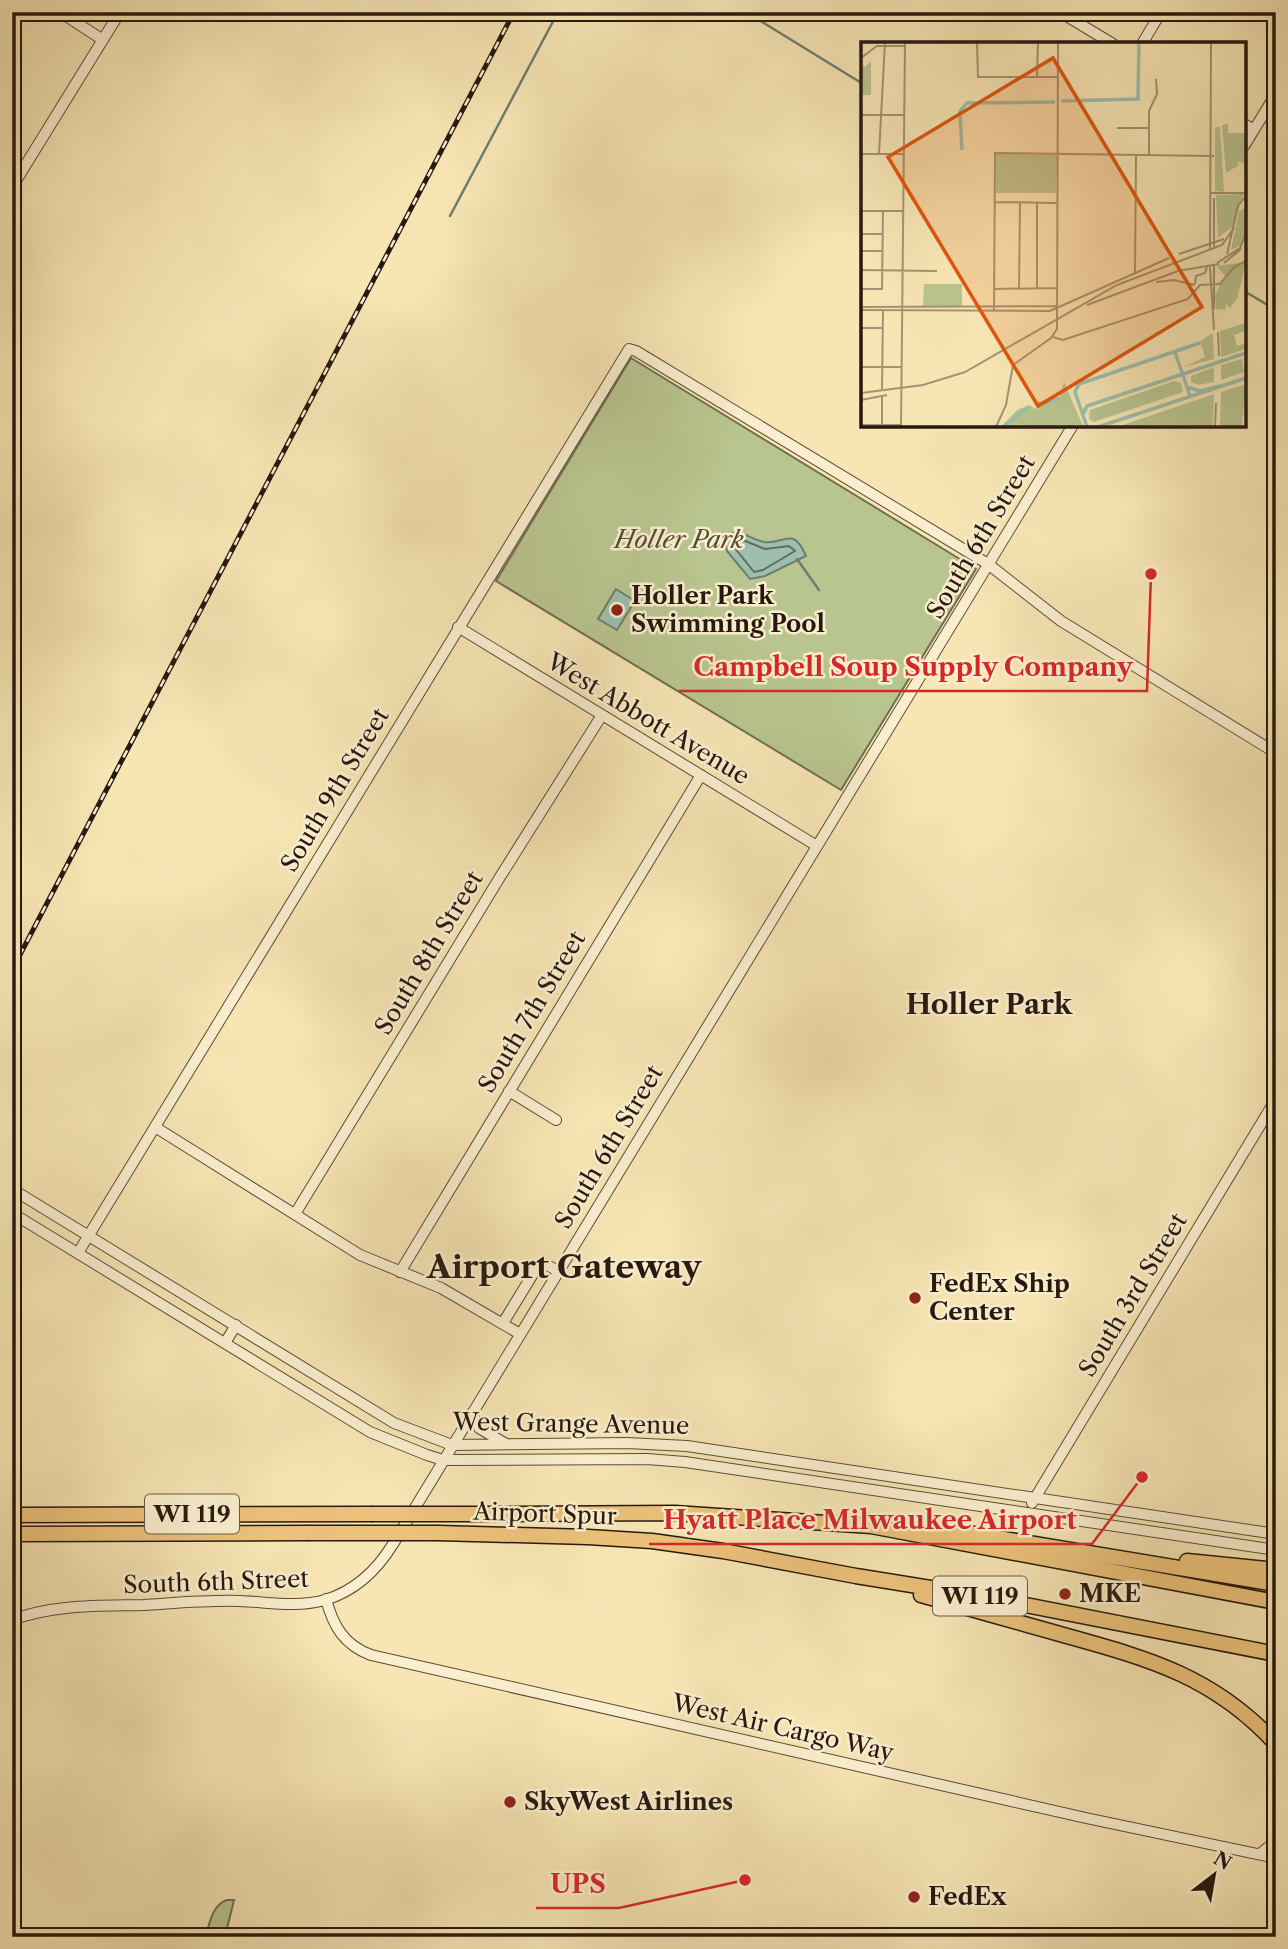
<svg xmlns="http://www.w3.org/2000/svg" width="1288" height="1949" font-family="'Libre Caslon Text',serif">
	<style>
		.green { fill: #b9c590; stroke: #706f50; stroke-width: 2 }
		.water { fill: #9dbfad; stroke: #6e7d6e; stroke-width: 2 }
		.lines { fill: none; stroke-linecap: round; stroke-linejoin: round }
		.shore { stroke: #626c5e; stroke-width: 2 }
		.stream { stroke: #6e7d6e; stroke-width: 2.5 }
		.minor-casing { stroke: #5b4c38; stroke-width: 12 }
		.highway-casing { stroke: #27190f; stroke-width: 17 }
		.minor { stroke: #faeece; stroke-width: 10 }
		.highway { stroke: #ecc27a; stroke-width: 14 }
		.rail-casing { stroke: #27190f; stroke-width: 5 }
		.rail { stroke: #faeece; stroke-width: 2.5; stroke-dasharray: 8; stroke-linecap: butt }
		.highway-bridge-casing { stroke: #27190f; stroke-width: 17; stroke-linecap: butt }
		.highway-bridge { stroke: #ecc27a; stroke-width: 14 }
		.poi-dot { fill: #8f2418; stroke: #faeece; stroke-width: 2.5 }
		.labels { text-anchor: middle; stroke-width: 5; stroke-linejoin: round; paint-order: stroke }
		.shield { fill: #faeece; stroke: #665948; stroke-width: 2 }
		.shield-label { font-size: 23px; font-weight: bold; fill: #27190f }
		.street-label { font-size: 24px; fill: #27190f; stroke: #faeece }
		.park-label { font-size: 24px; font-style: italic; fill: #534d36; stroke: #faeece }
		.poi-label { font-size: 24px; font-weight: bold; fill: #27190f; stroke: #faeece; text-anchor: start }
		.quarter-label { font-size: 28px; font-weight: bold; fill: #27190f; stroke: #faeece }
		.district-label { font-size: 32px; font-weight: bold; fill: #27190f; stroke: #faeece }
		.inset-river { fill: none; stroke: #9dbfad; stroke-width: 3.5 }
		.inset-road { fill: none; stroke: #a49372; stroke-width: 2 }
		.view { fill: #de560c; fill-opacity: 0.15; stroke: #de560c; stroke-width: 3.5 }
		.inset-edge { fill: none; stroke: #27190f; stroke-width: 3.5 }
		.leader { fill: none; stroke: #d62828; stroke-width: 2.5 }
		.callout-dot { fill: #d62828; stroke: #faeece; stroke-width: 2.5 }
		.callout-label { font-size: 26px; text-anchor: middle; font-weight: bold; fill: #d62828; stroke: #faeece; stroke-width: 5; stroke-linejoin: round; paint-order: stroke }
	</style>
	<rect width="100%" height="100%" fill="#f7e5b4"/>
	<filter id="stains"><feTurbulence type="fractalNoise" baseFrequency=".00286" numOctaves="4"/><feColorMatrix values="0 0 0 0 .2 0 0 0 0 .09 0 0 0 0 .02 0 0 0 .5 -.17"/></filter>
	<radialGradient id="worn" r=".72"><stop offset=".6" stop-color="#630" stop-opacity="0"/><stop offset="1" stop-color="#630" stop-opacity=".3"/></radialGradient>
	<!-- green -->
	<path class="green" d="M 631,358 L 976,569 L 841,790 L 496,581 Z
		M 227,1900 L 234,1900 L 225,1937 L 205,1937 C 210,1923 212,1905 227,1900 Z"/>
	<!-- water -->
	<path class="water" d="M 731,533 C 747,532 750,539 764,542 C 784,545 793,525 806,556 L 765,576 L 750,579 L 727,551 L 725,541 Z
		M 616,589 L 635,601 L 617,630 L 598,619 Z"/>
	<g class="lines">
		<!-- shore -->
		<path class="shore" d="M 736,540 L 743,540 L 765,549 L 789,546 L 795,551 L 763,570 L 754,572 L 734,547 L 733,543 Z"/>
		<!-- stream -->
		<path class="stream" d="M 746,12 L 863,84
			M 450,216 L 558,12
			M 1244,291 L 1276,310
			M 797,559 L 819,590"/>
		<!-- minor casing -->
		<g class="minor-casing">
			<path id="minor" d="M 60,12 L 103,40
				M 1060,12 L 1113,44
				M 1142,44 L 1161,12
				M 1244,124 L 1254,130
				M 1244,146 L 1276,94
				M 12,187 L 120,12
				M 458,627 L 817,846
				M 509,1091 L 556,1120
				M 155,1127 L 360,1255 L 441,1288 L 520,1334
				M 12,1189 L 394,1423 L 452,1445 L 627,1443 L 687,1446 L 1276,1534
				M 12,1213 L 370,1432 L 427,1455 L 443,1460 L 647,1459 L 685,1462 L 1276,1550
				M 295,1214 L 500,877 L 602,715
				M 78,1253 L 629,349 L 636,351 L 988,564 L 1061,621 L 1276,753
				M 400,1272 L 701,775
				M 503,1323 L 536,1269 L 545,1264 L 558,1271
				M 225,1343 L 236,1325
				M 472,1413 L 479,1428 L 506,1444
				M 1032,1503 L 1276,1099
				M 326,1599 C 333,1626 344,1645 371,1655 L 1086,1818 L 1276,1858
				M 12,1620 C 54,1604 100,1606 144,1605 C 176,1603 208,1600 240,1601 C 268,1602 296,1608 325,1600 C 355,1591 377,1570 393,1544 L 1073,425
				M 1260,1854 L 1276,1841"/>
		</g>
		<!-- highway casing -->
		<g class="highway-casing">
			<path id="highway" d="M 507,1514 L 675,1513 L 871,1526 L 1276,1602
				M 12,1515 L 371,1514
				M 942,1531 L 968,1533 L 1276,1584
				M 438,1533 L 588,1537 L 652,1541 L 723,1551 L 856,1576 L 980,1596 L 1276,1654
				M 12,1534 L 306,1533
				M 1187,1561 L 1276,1570
				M 921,1595 C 967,1608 1014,1621 1060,1634 C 1146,1658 1213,1675 1276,1744"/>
		</g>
		<!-- minor -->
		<use href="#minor" class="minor"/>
		<!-- highway -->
		<use href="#highway" class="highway"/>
		<!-- rail casing -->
		<g class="rail-casing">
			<path id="rail" d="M 12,970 L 514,12"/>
		</g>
		<!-- rail -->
		<use href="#rail" class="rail"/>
		<!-- highway-bridge casing -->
		<g class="highway-bridge-casing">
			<path id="highway-bridge" d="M 371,1514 L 507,1514
				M 306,1533 L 438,1533"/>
		</g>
		<!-- highway-bridge -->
		<use href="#highway-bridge" class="highway-bridge"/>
	</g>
	<!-- markers -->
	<g class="poi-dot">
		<circle cx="617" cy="610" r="7"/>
		<circle cx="915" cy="1298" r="7"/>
		<circle cx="1065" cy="1594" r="7"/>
		<circle cx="510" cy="1802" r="7"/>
		<circle cx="914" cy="1897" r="7"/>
	</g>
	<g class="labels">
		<!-- shield labels -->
		<g class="shield">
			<rect x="145" y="1494.5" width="94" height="39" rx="5"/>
			<rect x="933" y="1576.5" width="94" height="39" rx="5"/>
		</g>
		<g class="shield-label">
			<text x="192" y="1522">WI 119</text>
			<text x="980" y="1604">WI 119</text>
		</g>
		<!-- street labels -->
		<g class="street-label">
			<text transform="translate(981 537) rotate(-59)" y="8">South 6th Street</text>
			<text transform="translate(648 719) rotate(31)" y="8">West Abbott Avenue</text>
			<text transform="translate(335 790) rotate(-59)" y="8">South 9th Street</text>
			<text transform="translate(429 953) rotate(-59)" y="8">South 8th Street</text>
			<text transform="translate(532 1012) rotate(-59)" y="8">South 7th Street</text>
			<text transform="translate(609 1147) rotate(-59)" y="8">South 6th Street</text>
			<text transform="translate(1133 1295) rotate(-59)" y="8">South 3rd Street</text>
			<text transform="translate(571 1424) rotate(1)" y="8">West Grange Avenue</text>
			<text transform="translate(545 1514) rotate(2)" y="8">Airport Spur</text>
			<text transform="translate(216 1582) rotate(-2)" y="8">South 6th Street</text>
			<text transform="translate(783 1728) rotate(13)" y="8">West Air Cargo Way</text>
		</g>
		<!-- park labels -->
		<g class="park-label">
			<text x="679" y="548">Holler Park</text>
		</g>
		<!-- poi labels -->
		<g class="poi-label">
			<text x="631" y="604">Holler Park<tspan x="631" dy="28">Swimming Pool</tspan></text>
			<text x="929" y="1292">FedEx Ship<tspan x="929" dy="28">Center</tspan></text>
			<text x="1079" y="1602">MKE</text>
			<text x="524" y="1810">SkyWest Airlines</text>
			<text x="928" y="1905">FedEx</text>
		</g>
		<!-- quarter labels -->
		<g class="quarter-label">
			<text x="989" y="1014">Holler Park</text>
		</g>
		<!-- district labels -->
		<g class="district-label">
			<text x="564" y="1278">Airport Gateway</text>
		</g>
	</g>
	<!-- overview -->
	<g transform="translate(861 42)">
		<rect width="385" height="385" fill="#f7e5b4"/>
		<path d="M 10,19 L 10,53 L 0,53 L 0,21 L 4,25 ZM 367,81 L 367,91 L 385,91 L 385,122 L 375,119 L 378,123 L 365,131 L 361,84 ZM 354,85 L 359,85 L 363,150 L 354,149 ZM 135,112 L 196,113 L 195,151 L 135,151 ZM 383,152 L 371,185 L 357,196 L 355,153 ZM 383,166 L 385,189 L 380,203 L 370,208 L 378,169 ZM 385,220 L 376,257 L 369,266 L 365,262 L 364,268 L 355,267 L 354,253 L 364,234 L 356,224 ZM 63,242 L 101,242 L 101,264 L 62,264 ZM 385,281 L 384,289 L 373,293 L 376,304 L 385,301 L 385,307 L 360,315 L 359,289 ZM 352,291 L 353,317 L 323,325 L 344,315 L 339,299 ZM 381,317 L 383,330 L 360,338 L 360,323 ZM 353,325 L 353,340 L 337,343 L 330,340 L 330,334 ZM 313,339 L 320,341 L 322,350 L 233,380 L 228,377 L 229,368 ZM 203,340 L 222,384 L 140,385 L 156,368 L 168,363 L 178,368 L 174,361 L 199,354 ZM 385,342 L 381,385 L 359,385 L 360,350 ZM 353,352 L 352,385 L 256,385 Z" fill="#b9c590"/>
		<path class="inset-river" d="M 200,59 L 277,57 L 278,0M 101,108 L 99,69 L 106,61 L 194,60M 314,310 L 329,354M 326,345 L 339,349 L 359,344M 176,363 L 198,357M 222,372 L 226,364 L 385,311M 142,385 L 168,365M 226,385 L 214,350 L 218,342 L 339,301M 237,385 L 385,336"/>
		<path class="inset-road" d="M 116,0 L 117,35 L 197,35M 0,16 L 16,4 L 44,4M 176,35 L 177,0M 0,73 L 44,73M 256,86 L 288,86M 0,112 L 43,112M 18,112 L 24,0M 288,114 L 288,69 L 296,52 L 295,37M 349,151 L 385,151M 353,156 L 353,205M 134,160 L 196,161M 0,169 L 43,169M 0,192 L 22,192M 349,207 L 350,0M 0,209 L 22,209M 318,212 L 363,197M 366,212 L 377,164 L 385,154M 356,221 L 379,206 L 385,191M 363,221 L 380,207M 353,224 L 353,267M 349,225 L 353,288M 0,228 L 76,229M 274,230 L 275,113M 295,240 L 313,238 L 334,243M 334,242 L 335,234 L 344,231 L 346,225M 338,243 L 359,242 L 373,225 L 385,219M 0,247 L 21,247 L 22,169M 133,247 L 196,246M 176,247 L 176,160M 158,248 L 159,160M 226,263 L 317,229 L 358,222M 0,265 L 197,264M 0,268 L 189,269 L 308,216M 133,268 L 134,111 L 353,114M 0,286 L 22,286M 357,290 L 358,314M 192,295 L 202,298 L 327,257 L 339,243M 0,325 L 41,325M 21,347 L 22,268M 0,351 L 62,343 L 104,330 L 256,243 L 361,203 L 373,186M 0,358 L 26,353M 0,383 L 40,383M 21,385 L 21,355M 40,385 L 44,0M 135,385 L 145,363 L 152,323 L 190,296 L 196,287 L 197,0M 354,385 L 355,361"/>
		<path class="view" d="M 192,16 L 341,265 L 177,364 L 27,115 Z"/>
		<rect width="385" height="385" class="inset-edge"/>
	</g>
	<!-- callouts -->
	<path class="leader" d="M1151 574L1147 691H679M1142 1477L1092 1544H649M745 1880L619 1908H536"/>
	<g class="callout-dot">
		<circle cx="1151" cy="574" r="7"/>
		<circle cx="1142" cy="1477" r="7"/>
		<circle cx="745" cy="1880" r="7"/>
	</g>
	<g class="callout-label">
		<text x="913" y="676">Campbell Soup Supply Company</text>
		<text x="870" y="1529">Hyatt Place Milwaukee Airport</text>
		<text x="578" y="1893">UPS</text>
	</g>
	<!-- margin -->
	<rect width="1288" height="1949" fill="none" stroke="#f7e5b4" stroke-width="42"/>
	<rect x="14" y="14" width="1260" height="1921" fill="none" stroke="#27190f" stroke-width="3.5"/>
	<rect x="21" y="21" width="1246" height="1907" fill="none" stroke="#27190f" stroke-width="2"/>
	<!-- north arrow -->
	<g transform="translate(1214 1875) rotate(31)" stroke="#faeece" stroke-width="5" paint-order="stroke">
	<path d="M0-5L12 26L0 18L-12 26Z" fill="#27190f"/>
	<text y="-10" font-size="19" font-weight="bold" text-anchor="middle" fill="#27190f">N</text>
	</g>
	<rect width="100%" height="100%" filter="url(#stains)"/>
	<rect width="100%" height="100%" fill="url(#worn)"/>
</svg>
